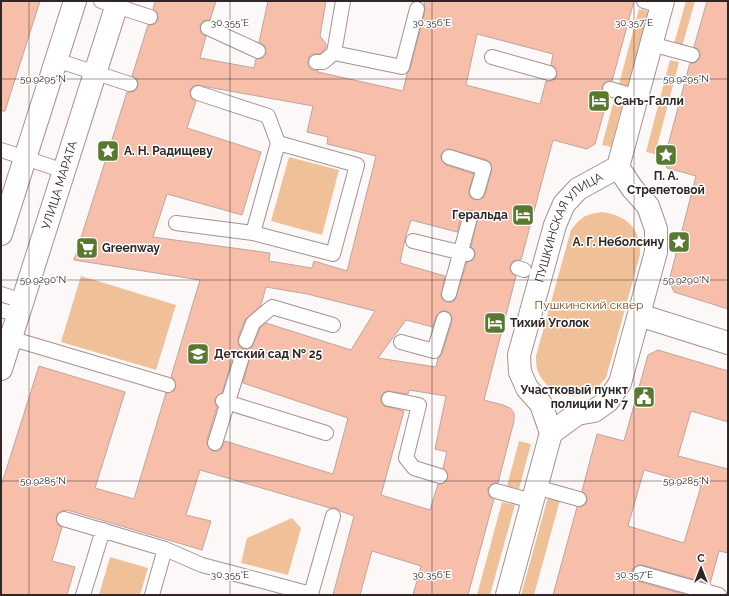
<svg xmlns="http://www.w3.org/2000/svg" width="729" height="596" font-family="Raleway,sans-serif">
	<style>
		.green { fill: #f0c198 }
		.building { fill: #f7beaa; stroke: #bca69e; fill-rule: evenodd }
		.lines { fill: none; stroke-linecap: round; stroke-linejoin: round }
		.service-casing { stroke: #a89090; stroke-width: 16 }
		.minor-casing { stroke: #a89090; stroke-width: 24 }
		.tertiary-casing { stroke: #a89090; stroke-width: 24 }
		.service { stroke: #fff; stroke-width: 14 }
		.minor { stroke: #fff; stroke-width: 22 }
		.tertiary { stroke: #fff; stroke-width: 22 }
		.ticks { fill: none; stroke: #2f2625; stroke-width: 1; stroke-opacity: 0.45 }
		.labels { text-anchor: middle; stroke-width: 3; stroke-linejoin: round; paint-order: stroke }
		.poi-label { font-size: 12px; font-weight: bold; fill: #2f2625; stroke: #fff; text-anchor: start }
		.street-label { font-size: 12px; fill: #2f2625; stroke: #fff }
		.park-label { font-size: 12px; fill: #764816; stroke: #fff }
		.ticks-label { font-size: 10px; text-anchor: middle; fill: #2f2625; stroke: #fff; stroke-width: 3; stroke-linejoin: round; paint-order: stroke }
	</style>
	<rect width="100%" height="100%" fill="#fdf8f8"/>
	<!-- green -->
	<path class="green" d="M 686,1 L 695,1 L 682,47 L 674,44 Z
		M 639,9 L 648,11 L 628,87 L 619,84 Z
		M 670,60 L 679,62 L 655,154 L 646,152 Z
		M 614,100 L 623,102 L 611,147 L 602,145 Z
		M 289,157 L 339,170 L 322,235 L 271,221 Z
		M 602,212 C 628,216 641,229 640,255 L 606,378 C 602,382 599,386 595,389 C 574,404 545,393 537,369 C 536,365 536,360 536,356 L 571,230 C 582,216 586,214 602,212 Z
		M 81,276 L 176,305 L 156,370 L 61,342 Z
		M 519,441 L 531,444 L 519,489 L 507,486 Z
		M 548,497 L 560,500 L 534,595 L 521,595 Z
		M 502,502 L 515,505 L 490,595 L 477,595 Z
		M 292,518 L 301,528 L 288,575 L 241,563 L 247,538 Z
		M 110,557 L 148,568 L 140,595 L 99,595 Z"/>
	<!-- building -->
	<path class="building" d="M 1,1 L 40,1 L 5,111 L 1,111 Z
		M 155,1 L 216,1 L 210,20 L 203,21 L 200,25 L 201,33 L 206,36 L 200,58 L 254,68 L 256,59 L 263,58 L 266,54 L 265,46 L 259,42 L 268,1 L 326,1 L 320,36 L 326,44 L 326,48 L 320,54 L 312,54 L 309,57 L 308,62 L 309,67 L 312,70 L 318,70 L 318,72 L 403,91 L 407,74 L 410,69 L 425,11 L 424,1 L 634,1 L 612,81 L 608,81 L 604,83 L 602,87 L 604,95 L 608,97 L 595,144 L 587,149 L 553,140 L 521,260 L 517,260 L 513,261 L 510,266 L 511,273 L 516,276 L 484,400 L 503,405 L 510,408 L 514,413 L 514,421 L 498,483 L 494,483 L 488,488 L 488,493 L 490,497 L 494,499 L 468,595 L 413,595 L 421,566 L 372,551 L 360,595 L 333,595 L 354,516 L 340,511 L 336,508 L 330,508 L 200,470 L 186,515 L 211,521 L 202,550 L 67,510 L 62,511 L 58,513 L 56,517 L 58,525 L 62,527 L 52,561 L 75,567 L 67,595 L 1,595 L 1,486 L 39,366 L 125,392 L 95,488 L 134,499 L 166,393 L 174,391 L 176,387 L 174,379 L 171,377 L 200,280 L 74,260 L 127,92 L 131,92 L 135,91 L 138,86 L 137,79 L 132,76 L 148,25 L 155,24 L 158,19 L 157,12 L 153,9 ZM 477,34 L 553,54 L 551,65 L 555,67 L 557,75 L 555,79 L 551,81 L 546,81 L 540,104 L 466,85 ZM 196,85 L 313,106 L 307,132 L 328,137 L 327,144 L 376,156 L 347,271 L 314,261 L 312,268 L 269,261 L 270,253 L 153,237 L 167,194 L 242,215 L 261,152 L 187,128 L 196,101 L 191,98 L 190,91 L 192,87 ZM 448,149 L 487,160 L 490,163 L 492,170 L 485,194 L 483,198 L 475,200 L 471,198 L 469,194 L 469,190 L 474,174 L 446,165 L 443,162 L 441,158 L 441,154 L 444,151 ZM 468,210 L 476,212 L 478,216 L 471,247 L 475,251 L 475,256 L 473,260 L 467,262 L 455,300 L 452,302 L 447,302 L 443,300 L 441,296 L 445,276 L 400,263 L 405,239 L 411,220 L 457,232 L 462,215 L 464,212 ZM 266,287 L 307,294 L 375,311 L 351,350 L 266,323 L 260,328 L 252,347 L 248,349 L 243,349 L 239,346 L 238,342 L 238,338 L 245,320 L 261,305 ZM 442,311 L 446,311 L 450,313 L 452,317 L 452,321 L 442,354 L 438,358 L 436,367 L 378,358 L 406,320 L 433,327 L 436,316 ZM 240,352 L 247,354 L 249,359 L 243,383 L 348,418 L 333,474 L 225,441 L 221,449 L 217,451 L 212,451 L 209,448 L 207,444 L 207,440 L 217,407 L 215,403 L 215,398 L 218,395 L 222,393 L 233,357 L 236,354 ZM 409,390 L 446,396 L 435,449 L 447,452 L 443,468 L 446,471 L 448,478 L 445,482 L 442,484 L 438,484 L 430,510 L 381,495 L 404,411 L 384,406 L 381,402 L 381,397 L 383,393 L 387,391 L 408,394 Z
		M 707,1 L 728,1 L 728,309 L 674,292 L 669,281 L 696,176 L 667,168 L 664,160 L 690,63 L 695,63 L 700,58 L 700,52 L 698,49 L 694,47 Z
		M 658,350 L 728,371 L 728,422 L 691,411 L 678,456 L 728,469 L 728,553 L 719,551 L 710,584 L 642,565 L 638,565 L 632,570 L 632,575 L 637,581 L 687,595 L 553,595 L 577,507 L 585,505 L 587,501 L 587,497 L 582,491 L 597,434 L 624,441 L 648,355 ZM 644,470 L 701,486 L 684,543 L 628,526 Z"/>
	<g class="lines">
		<!-- service casing -->
		<g class="service-casing">
			<path id="service" d="M 101,1 L 150,17
				M 644,1 L 662,6
				M 208,28 L 258,51
				M 651,44 L 692,55
				M 334,53 L 343,1
				M 492,57 L 549,73
				M 56,60 L 130,84
				M 316,62 L 323,62 L 334,53 L 402,67 L 417,9
				M 610,89 L 637,97
				M 198,93 L 268,116 L 278,143 L 253,233
				M 1,150 L 64,171
				M 449,157 L 484,168 L 477,192
				M 176,223 L 253,233 L 333,254 L 357,165 L 278,143
				M 413,241 L 467,254
				M 518,268 L 524,270
				M 1,294 L 22,301
				M 449,294 L 470,218
				M 1,310 L 18,315
				M 3,336 L 168,385
				M 246,341 L 253,323 L 272,307 L 333,325
				M 401,342 L 434,351 L 444,319
				M 389,399 L 419,405 L 406,458 L 414,468 L 440,476
				M 223,401 L 326,433
				M 215,443 L 241,360
				M 536,487 L 579,499
				M 496,491 L 532,501
				M 64,519 L 165,549 L 202,565 L 311,594 L 333,516
				M 640,573 L 719,595
				M 83,595 L 103,530
				M 152,595 L 165,549"/>
		</g>
		<!-- minor casing -->
		<g class="minor-casing">
			<g id="minor">
				<path d="M 639,315 L 728,343"/>
				<path d="M 551,433 L 577,414 L 594,411 L 608,401 L 620,383 L 656,252 L 656,229 L 648,206 L 632,188 L 618,167"/>
				<path id="s1" d="M 507,595 L 551,433 L 541,404 L 527,388 L 520,372 L 519,355 L 555,225 L 564,204 L 578,189 L 618,167 L 663,1"/>
			</g>
		</g>
		<!-- tertiary casing -->
		<g class="tertiary-casing">
			<g id="tertiary">
				<path d="M 1,234 L 75,1"/>
				<path id="s2" d="M 1,369 L 118,1"/>
			</g>
		</g>
		<!-- service -->
		<use href="#service" class="service"/>
		<!-- minor -->
		<use href="#minor" class="minor"/>
		<!-- tertiary -->
		<use href="#tertiary" class="tertiary"/>
	</g>
	<!-- ticks -->
	<path class="ticks" d="M 29,1 L 29,595M 230,1 L 230,595M 432,1 L 432,595M 634,1 L 634,595M 1,79 L 728,79M 1,280 L 728,280M 1,481 L 728,481"/>
	<!-- icons -->
	<defs>
		<g id="hotel-square" transform="scale(1.15)"><rect x="-9" y="-9" width="18" height="18" rx="4" fill="#597930" stroke="#fff"/><path d="M-6-4.5h1.5V1H6V5H4.5V3h-9V5H-6ZM-4 0a1.8 1.8 0 1 1 3.6 0ZM.5 0V-2.5h3Q6-2.5 6 0Z" fill="#fff"/></g>
		<g id="sight-square" transform="scale(1.15)"><rect x="-9" y="-9" width="18" height="18" rx="4" fill="#597930" stroke="#fff"/><path d="M0-6L1.8-2.2L6-1.7L2.9 1.2L3.7 5.4L0 3.3L-3.7 5.4L-2.9 1.2L-6-1.7L-1.8-2.2Z" fill="#fff"/></g>
		<g id="supermarket-square" transform="scale(1.15)"><rect x="-9" y="-9" width="18" height="18" rx="4" fill="#597930" stroke="#fff"/><path d="M-6-5.5h2.5l.6 2H6L4.5 2H-2.5L-4.4-4H-6ZM-1.5 3.2a1.3 1.3 0 1 0 .1 0ZM3 3.2a1.3 1.3 0 1 0 .1 0Z" fill="#fff"/></g>
		<g id="school-square" transform="scale(1.15)"><rect x="-9" y="-9" width="18" height="18" rx="4" fill="#597930" stroke="#fff"/><path d="M0-5L7-2L0 1L-7-2ZM-4 1L0 2.5L4 1V4Q0 6-4 4Z" fill="#fff"/></g>
		<g id="civic-square" transform="scale(1.15)"><rect x="-9" y="-9" width="18" height="18" rx="4" fill="#597930" stroke="#fff"/><path d="M-.6-6.5H3V-4.5H.6V-3L4-1V1h2V6H-6V1h2V-1L-.6-3ZM-1.2 2.5V6h2.4V2.5Z" fill="#fff"/></g>
	</defs>
	<g fill-rule="evenodd">
		<use href="#hotel-square" x="599" y="101"/>
		<use href="#sight-square" x="108" y="151"/>
		<use href="#sight-square" x="666" y="155"/>
		<use href="#hotel-square" x="523" y="215"/>
		<use href="#sight-square" x="679" y="242"/>
		<use href="#supermarket-square" x="87" y="248"/>
		<use href="#hotel-square" x="495" y="323"/>
		<use href="#school-square" x="198" y="354"/>
		<use href="#civic-square" x="644" y="397"/>
	</g>
	<g class="labels">
		<!-- poi labels -->
		<g class="poi-label">
			<text x="614" y="105">Санъ-Галли</text>
			<text x="124" y="155">А. Н. Радищеву</text>
			<text x="666" y="180" text-anchor="middle">П. А.<tspan x="666" dy="14">Стрепетовой</tspan></text>
			<text x="508" y="219" text-anchor="end">Геральда</text>
			<text x="664" y="246" text-anchor="end">А. Г. Неболсину</text>
			<text x="102" y="252">Greenway</text>
			<text x="510" y="327">Тихий Уголок</text>
			<text x="214" y="358">Детский сад № 25</text>
			<text x="628" y="394" text-anchor="end">Участковый пункт<tspan x="628" dy="14">полиции № 7</tspan></text>
		</g>
		<!-- street labels -->
		<g class="street-label">
			<text dy="4" stroke="none"><textPath href="#s2" startOffset="193">УЛИЦА МАРАТА</textPath></text>
			<text dy="4" stroke="none"><textPath href="#s1" startOffset="395">ПУШКИНСКАЯ УЛИЦА</textPath></text>
		</g>
		<!-- park labels -->
		<g class="park-label">
			<text x="589" y="309">Пушкинский сквер</text>
		</g>
	</g>
	<g class="ticks-label">
		<text x="230" y="26">30.355°E</text>
		<text x="432" y="26">30.356°E</text>
		<text x="634" y="26">30.357°E</text>
		<text x="43" y="82">59.9295°N</text>
		<text x="686" y="82">59.9295°N</text>
		<text x="43" y="283">59.9290°N</text>
		<text x="686" y="283">59.9290°N</text>
		<text x="43" y="484">59.9285°N</text>
		<text x="686" y="484">59.9285°N</text>
		<text x="230" y="578">30.355°E</text>
		<text x="432" y="578">30.356°E</text>
		<text x="634" y="578">30.357°E</text>
	</g>
	<!-- border -->
	<rect width="729" height="596" fill="none" stroke="#2f2625" stroke-width="4"/>
	<!-- north arrow -->
	<g transform="translate(701 568)" stroke="#ffffff" stroke-width="3" paint-order="stroke">
	<path d="M0-3L7 15L0 10L-7 15Z" fill="#2f2625"/>
	<text y="-6" font-size="11" font-weight="bold" text-anchor="middle" fill="#2f2625">С</text>
	</g>
</svg>
